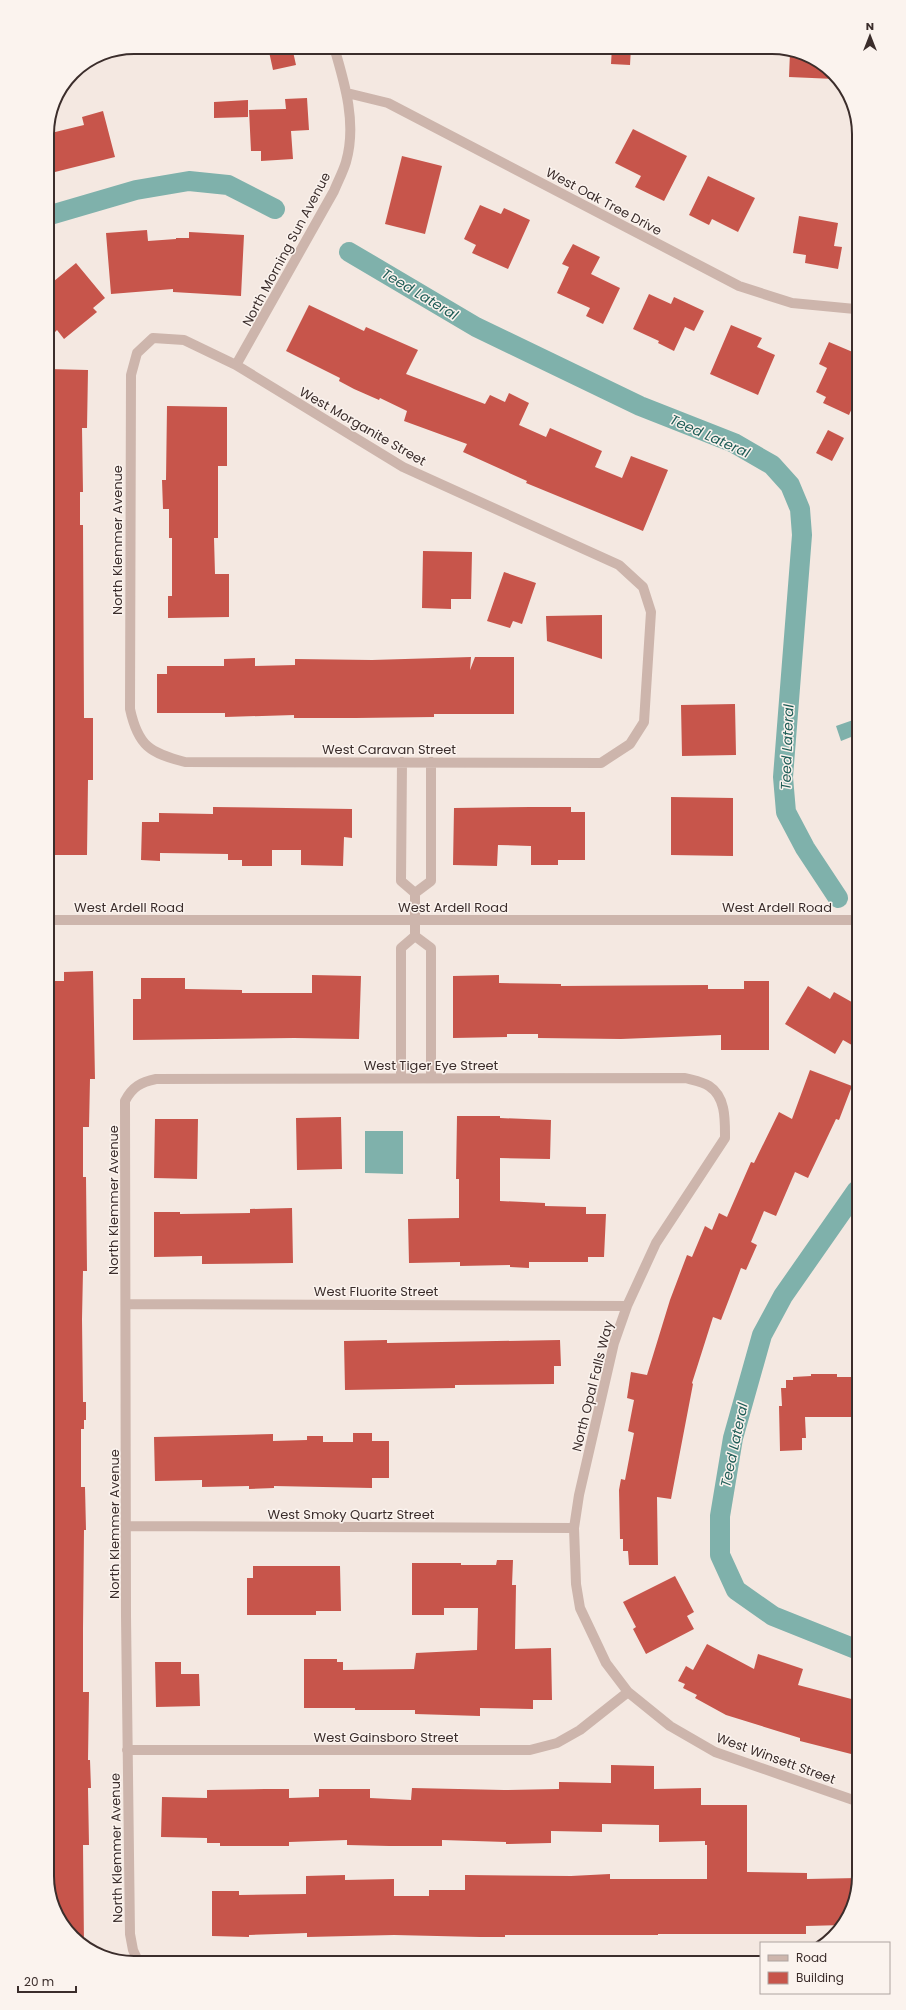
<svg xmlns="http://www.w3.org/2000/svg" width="906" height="2010" font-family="Poppins,sans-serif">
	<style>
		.water { fill: #7fb1ab }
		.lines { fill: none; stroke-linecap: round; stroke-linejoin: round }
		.canal { stroke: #7fb1ab; stroke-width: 20 }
		.building { fill: #c7554b }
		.minor { stroke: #cdb5ac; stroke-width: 10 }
		.tertiary { stroke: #cdb5ac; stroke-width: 10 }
		.labels { text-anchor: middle; stroke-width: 3; stroke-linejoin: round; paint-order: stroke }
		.street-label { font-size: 13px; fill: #3b2d2b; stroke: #fbf3ee }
		.water-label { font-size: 14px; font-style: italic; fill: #1f5d57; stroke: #fbf3ee }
		.rim { fill: none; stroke: #3b2d2b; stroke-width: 2 }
	</style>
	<rect width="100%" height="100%" fill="#f4e8e1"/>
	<!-- water -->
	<path class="water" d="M 856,719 L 856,735 L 841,741 L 836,726 Z
		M 365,1131 L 403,1131 L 403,1174 L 365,1173 Z"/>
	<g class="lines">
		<!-- canal -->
		<path class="canal" d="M 47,216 L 136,190 L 189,181 L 228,185 L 275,209
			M 349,252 L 476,327 L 640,406 L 734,443 L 772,465 L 790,485 L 800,509 L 802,535 L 783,777 L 786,812 L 805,848 L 838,898
			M 857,1190 L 783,1296 L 762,1335 L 733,1438 L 720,1516 L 720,1555 L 736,1590 L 773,1616 L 858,1650"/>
	</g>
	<!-- building -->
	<path class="building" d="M 268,47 L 292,47 L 296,65 L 273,70 Z
		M 612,47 L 631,47 L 630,65 L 611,64 Z
		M 790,52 L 825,65 L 835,79 L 789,77 Z
		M 307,98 L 309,130 L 291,131 L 293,159 L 261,161 L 261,151 L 251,151 L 249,110 L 286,109 L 285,99 Z
		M 248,100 L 248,117 L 214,118 L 214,102 Z
		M 103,111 L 115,157 L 47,174 L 47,134 L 84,125 L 82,117 Z
		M 633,129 L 687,156 L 664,201 L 635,187 L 641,176 L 615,163 Z
		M 402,156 L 442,166 L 425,234 L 385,224 Z
		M 708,176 L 755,198 L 738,232 L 712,219 L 709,225 L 689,215 Z
		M 480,205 L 501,214 L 504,208 L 530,220 L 508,269 L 472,253 L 476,245 L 464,239 Z
		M 799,216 L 838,223 L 834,246 L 842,247 L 838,269 L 805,263 L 806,255 L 793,253 Z
		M 147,230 L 148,241 L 176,239 L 176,238 L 189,238 L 189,232 L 244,235 L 241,296 L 173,292 L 173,289 L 111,294 L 106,233 Z
		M 573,244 L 600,257 L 591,274 L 620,288 L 603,324 L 586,316 L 590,308 L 557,293 L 569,267 L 562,264 Z
		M 76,263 L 105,298 L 93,308 L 97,312 L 64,339 L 57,330 L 54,333 L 48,325 L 48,286 Z
		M 649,294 L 671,304 L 674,297 L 704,311 L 694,331 L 685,327 L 674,351 L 658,343 L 659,341 L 633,329 Z
		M 309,305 L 364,331 L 366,327 L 418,350 L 406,374 L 485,404 L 490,395 L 505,402 L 509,393 L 529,403 L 519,425 L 546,437 L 550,428 L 602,451 L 595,467 L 622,478 L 631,456 L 668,470 L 643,531 L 526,483 L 527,481 L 463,452 L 467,444 L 404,421 L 407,411 L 380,398 L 379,400 L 354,389 L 339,381 L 340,378 L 286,351 Z
		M 731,325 L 762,338 L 757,347 L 775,355 L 758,395 L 710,374 Z
		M 829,342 L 855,353 L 855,401 L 849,415 L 823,403 L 826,397 L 816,392 L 827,368 L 819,364 Z
		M 48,369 L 88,370 L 87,428 L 82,428 L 83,492 L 80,492 L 80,525 L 83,525 L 84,718 L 93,718 L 93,780 L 88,780 L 87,855 L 49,855 Z
		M 167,406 L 227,407 L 227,466 L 218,466 L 218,538 L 214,538 L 215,574 L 229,574 L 229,617 L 168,618 L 168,596 L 172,596 L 172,538 L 169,538 L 169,509 L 163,509 L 162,480 L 166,480 Z
		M 828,430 L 844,438 L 832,461 L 816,453 Z
		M 423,551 L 472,552 L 471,599 L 451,599 L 451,609 L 422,608 Z
		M 504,572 L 536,583 L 522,624 L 513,621 L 510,628 L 487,621 Z
		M 602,615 L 602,659 L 547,641 L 546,616 Z
		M 471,657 L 470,670 L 475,657 L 514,657 L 514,714 L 434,714 L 434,717 L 356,718 L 294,718 L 294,715 L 225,717 L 225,713 L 157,713 L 157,674 L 167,674 L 167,666 L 224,666 L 224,659 L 255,658 L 255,666 L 295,665 L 295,659 L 372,660 Z
		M 735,704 L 736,755 L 682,756 L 681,705 Z
		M 671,797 L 733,798 L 733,856 L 671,855 Z
		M 213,807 L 352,809 L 352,838 L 344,837 L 343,866 L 301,865 L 301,850 L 272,850 L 272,866 L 242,866 L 242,860 L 228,860 L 228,854 L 160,853 L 160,861 L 141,860 L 142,822 L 159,822 L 159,813 L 213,814 Z
		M 530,807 L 571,807 L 571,812 L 585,812 L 585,860 L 558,860 L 558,865 L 531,865 L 531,846 L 498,845 L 497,866 L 453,865 L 454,808 Z
		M 93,971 L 95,1079 L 90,1079 L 89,1127 L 83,1127 L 83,1177 L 86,1177 L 87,1271 L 83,1271 L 82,1319 L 83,1402 L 86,1402 L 86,1420 L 84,1420 L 84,1429 L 81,1429 L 81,1487 L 85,1487 L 86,1530 L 84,1530 L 83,1628 L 83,1692 L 89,1692 L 88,1760 L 90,1760 L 91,1788 L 88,1788 L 89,1845 L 83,1845 L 84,1946 L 81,1945 L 52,1902 L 49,981 L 64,981 L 64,972 Z
		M 312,975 L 361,976 L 359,1039 L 294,1038 L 133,1040 L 133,999 L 141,999 L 141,978 L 185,978 L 185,989 L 242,990 L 242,993 L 312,993 Z
		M 499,975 L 499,983 L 561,984 L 561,986 L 708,985 L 708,989 L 744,989 L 744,981 L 769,981 L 769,1050 L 721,1050 L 721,1035 L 621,1039 L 538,1038 L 538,1034 L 507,1034 L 507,1037 L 453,1038 L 453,976 Z
		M 808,986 L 830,999 L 834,992 L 857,1005 L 857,1048 L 843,1040 L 835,1054 L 785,1024 Z
		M 810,1070 L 852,1086 L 839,1120 L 836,1119 L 808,1178 L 795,1172 L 776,1216 L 764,1211 L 751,1242 L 757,1245 L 746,1270 L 741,1268 L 721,1320 L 713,1317 L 692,1383 L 693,1384 L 671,1499 L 657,1497 L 658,1565 L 629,1565 L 628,1551 L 623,1551 L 623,1539 L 620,1539 L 619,1490 L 621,1479 L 625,1480 L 634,1433 L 628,1431 L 634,1400 L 627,1398 L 631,1372 L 647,1375 L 670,1300 L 687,1255 L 692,1257 L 705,1226 L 712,1230 L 719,1213 L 727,1217 L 751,1162 L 754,1163 L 779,1112 L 792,1119 Z
		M 457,1116 L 500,1116 L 500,1118 L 551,1120 L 550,1159 L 500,1158 L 500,1201 L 545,1203 L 545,1206 L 586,1207 L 586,1214 L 606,1214 L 604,1257 L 588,1257 L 588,1262 L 529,1262 L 529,1268 L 510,1267 L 510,1265 L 460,1266 L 460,1262 L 409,1263 L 408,1219 L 459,1218 L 459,1179 L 456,1179 Z
		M 341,1117 L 342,1169 L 297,1170 L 296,1118 Z
		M 155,1119 L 198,1119 L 197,1179 L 154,1178 Z
		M 292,1208 L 293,1263 L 202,1264 L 202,1256 L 154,1257 L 154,1212 L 180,1212 L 180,1214 L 250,1213 L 250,1209 Z
		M 387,1340 L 387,1343 L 560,1340 L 561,1366 L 554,1366 L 554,1384 L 455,1385 L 455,1388 L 345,1390 L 344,1341 Z
		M 811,1374 L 837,1374 L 837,1377 L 858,1377 L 858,1417 L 805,1417 L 806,1438 L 802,1438 L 802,1450 L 780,1451 L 779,1406 L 782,1406 L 781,1388 L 786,1388 L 786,1380 L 793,1380 L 793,1377 L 811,1376 Z
		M 353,1433 L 372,1433 L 372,1441 L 389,1441 L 389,1478 L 372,1478 L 372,1488 L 274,1486 L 274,1488 L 249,1489 L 249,1486 L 202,1487 L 202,1480 L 155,1481 L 154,1437 L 273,1434 L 273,1441 L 307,1440 L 307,1436 L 323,1436 L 323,1442 L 353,1442 Z
		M 497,1560 L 513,1560 L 512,1585 L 516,1585 L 515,1649 L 551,1648 L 552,1700 L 533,1700 L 533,1709 L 480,1708 L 480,1716 L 415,1714 L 415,1710 L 355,1710 L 355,1708 L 304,1708 L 304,1659 L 337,1659 L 337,1662 L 343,1662 L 343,1670 L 414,1669 L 416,1653 L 477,1650 L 478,1608 L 444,1608 L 444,1615 L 412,1615 L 412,1563 L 461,1563 L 461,1565 L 496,1565 Z
		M 253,1566 L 340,1566 L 341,1611 L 316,1611 L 316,1615 L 247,1615 L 247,1578 L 253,1578 Z
		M 675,1576 L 694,1612 L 687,1616 L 694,1629 L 646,1654 L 633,1629 L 636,1627 L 623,1602 Z
		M 707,1644 L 754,1669 L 758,1654 L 803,1669 L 798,1685 L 859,1701 L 859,1756 L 800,1741 L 800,1738 L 726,1715 L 695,1698 L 697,1695 L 683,1688 L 685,1684 L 678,1681 L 686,1666 L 693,1670 Z
		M 155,1662 L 181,1662 L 181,1674 L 199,1674 L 200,1706 L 156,1707 Z
		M 611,1765 L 654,1766 L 654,1789 L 701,1788 L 701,1805 L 747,1805 L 747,1872 L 807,1873 L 807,1879 L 858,1878 L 844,1925 L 806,1926 L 806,1934 L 658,1934 L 658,1935 L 505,1935 L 505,1937 L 480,1937 L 394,1935 L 307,1937 L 307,1933 L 249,1935 L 249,1937 L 212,1936 L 212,1891 L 239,1891 L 239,1895 L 306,1894 L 306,1876 L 345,1875 L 345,1880 L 394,1879 L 394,1896 L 429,1896 L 429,1890 L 465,1890 L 465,1875 L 571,1876 L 610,1874 L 610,1879 L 707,1879 L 707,1845 L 705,1845 L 705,1841 L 659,1842 L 659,1825 L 602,1824 L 602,1832 L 551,1831 L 551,1843 L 506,1844 L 506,1842 L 442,1840 L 442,1846 L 389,1846 L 347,1845 L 347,1840 L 289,1842 L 289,1846 L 220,1846 L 220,1843 L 207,1843 L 207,1838 L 161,1837 L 162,1797 L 207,1798 L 207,1790 L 265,1789 L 289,1789 L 289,1798 L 319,1797 L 319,1789 L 370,1789 L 370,1798 L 411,1800 L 412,1788 L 504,1790 L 559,1789 L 559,1782 L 611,1783 Z"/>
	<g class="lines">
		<!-- minor -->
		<path class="minor" d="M 347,93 L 388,103 L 739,286 L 792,303 L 855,309
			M 153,338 L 184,340 L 236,365 L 403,467 L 619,565 L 643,587 L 651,612 L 644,722 L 630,744 L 601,763 L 185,762 C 150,753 138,746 130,709 L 131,375 L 137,353 Z
			M 236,365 L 334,191 C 338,181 343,172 346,162 C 357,124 345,84 334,47
			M 402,762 L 401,881 L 415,893 L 431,881 L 431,762
			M 415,936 L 415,893
			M 401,1078 L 401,948 L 415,936 L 431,948 L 431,1077
			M 126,1304 L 627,1306
			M 127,1526 L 574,1528
			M 127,1750 L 530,1750 L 557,1743 L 580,1730 L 628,1692
			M 139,1963 L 133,1950 L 130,1934 L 126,1616 L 125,1101 C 132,1087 141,1082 156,1079 L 685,1078 C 692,1080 703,1082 709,1086 C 726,1097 725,1120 725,1138 L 656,1243 L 627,1306 L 614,1343 L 579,1495 L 574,1528 L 576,1584 L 580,1608 L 606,1663 L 628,1692 L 670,1726 L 715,1752 L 859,1802"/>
		<!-- tertiary -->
		<path class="tertiary" d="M 49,920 L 856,920"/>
	</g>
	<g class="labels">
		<!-- street labels -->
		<g class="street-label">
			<text transform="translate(604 201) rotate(28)" y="5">West Oak Tree Drive</text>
			<text transform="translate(286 249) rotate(-62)" y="5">North Morning Sun Avenue</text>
			<text transform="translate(363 426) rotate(30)" y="5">West Morganite Street</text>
			<text transform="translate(117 540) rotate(-90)" y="5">North Klemmer Avenue</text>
			<text x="389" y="754">West Caravan Street</text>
			<text x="129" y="912">West Ardell Road</text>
			<text x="453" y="912">West Ardell Road</text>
			<text x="777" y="912">West Ardell Road</text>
			<text x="431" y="1070">West Tiger Eye Street</text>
			<text transform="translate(113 1200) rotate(-90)" y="5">North Klemmer Avenue</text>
			<text x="376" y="1296">West Fluorite Street</text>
			<text transform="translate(592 1386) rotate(-76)" y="5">North Opal Falls Way</text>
			<text x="351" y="1519">West Smoky Quartz Street</text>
			<text transform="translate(114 1524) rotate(-90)" y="5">North Klemmer Avenue</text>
			<text x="386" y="1742">West Gainsboro Street</text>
			<text transform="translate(776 1758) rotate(20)" y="5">West Winsett Street</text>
			<text transform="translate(116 1848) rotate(-91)" y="5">North Klemmer Avenue</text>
		</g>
		<!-- water labels -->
		<g class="water-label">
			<text transform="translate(420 294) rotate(31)" y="5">Teed Lateral</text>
			<text transform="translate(710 436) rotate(24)" y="5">Teed Lateral</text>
			<text transform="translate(787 747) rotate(-88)" y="5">Teed Lateral</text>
			<text transform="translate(734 1445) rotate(-78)" y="5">Teed Lateral</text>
		</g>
	</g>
	<!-- crop -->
	<path d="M0 0H906V2010H0ZM134 54H772A80 80 0 0 1 852 134V1876A80 80 0 0 1 772 1956H134A80 80 0 0 1 54 1876V134A80 80 0 0 1 134 54Z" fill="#fbf3ee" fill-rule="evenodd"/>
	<path class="rim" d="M134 54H772A80 80 0 0 1 852 134V1876A80 80 0 0 1 772 1956H134A80 80 0 0 1 54 1876V134A80 80 0 0 1 134 54Z"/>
	<!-- legend -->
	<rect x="760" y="1942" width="130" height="52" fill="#fbf3ee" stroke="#aea4a0"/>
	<rect x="768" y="1955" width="20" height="6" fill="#cdb5ac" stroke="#aea4a0"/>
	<text x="796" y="1962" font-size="12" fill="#3b2d2b">Road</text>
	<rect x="768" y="1972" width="20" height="12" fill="#c7554b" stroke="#aea4a0"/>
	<text x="796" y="1982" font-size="12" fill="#3b2d2b">Building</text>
	<!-- north arrow -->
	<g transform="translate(870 36)" stroke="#fbf3ee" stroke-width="3" paint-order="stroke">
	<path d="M0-3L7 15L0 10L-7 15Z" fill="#3b2d2b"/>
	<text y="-6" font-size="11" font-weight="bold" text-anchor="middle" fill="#3b2d2b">N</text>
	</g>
	<!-- scale -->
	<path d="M18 1986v6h58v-6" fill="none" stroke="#3b2d2b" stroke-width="2"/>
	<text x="24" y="1986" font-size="12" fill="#3b2d2b" stroke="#fbf3ee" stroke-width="3" paint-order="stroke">20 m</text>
</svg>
